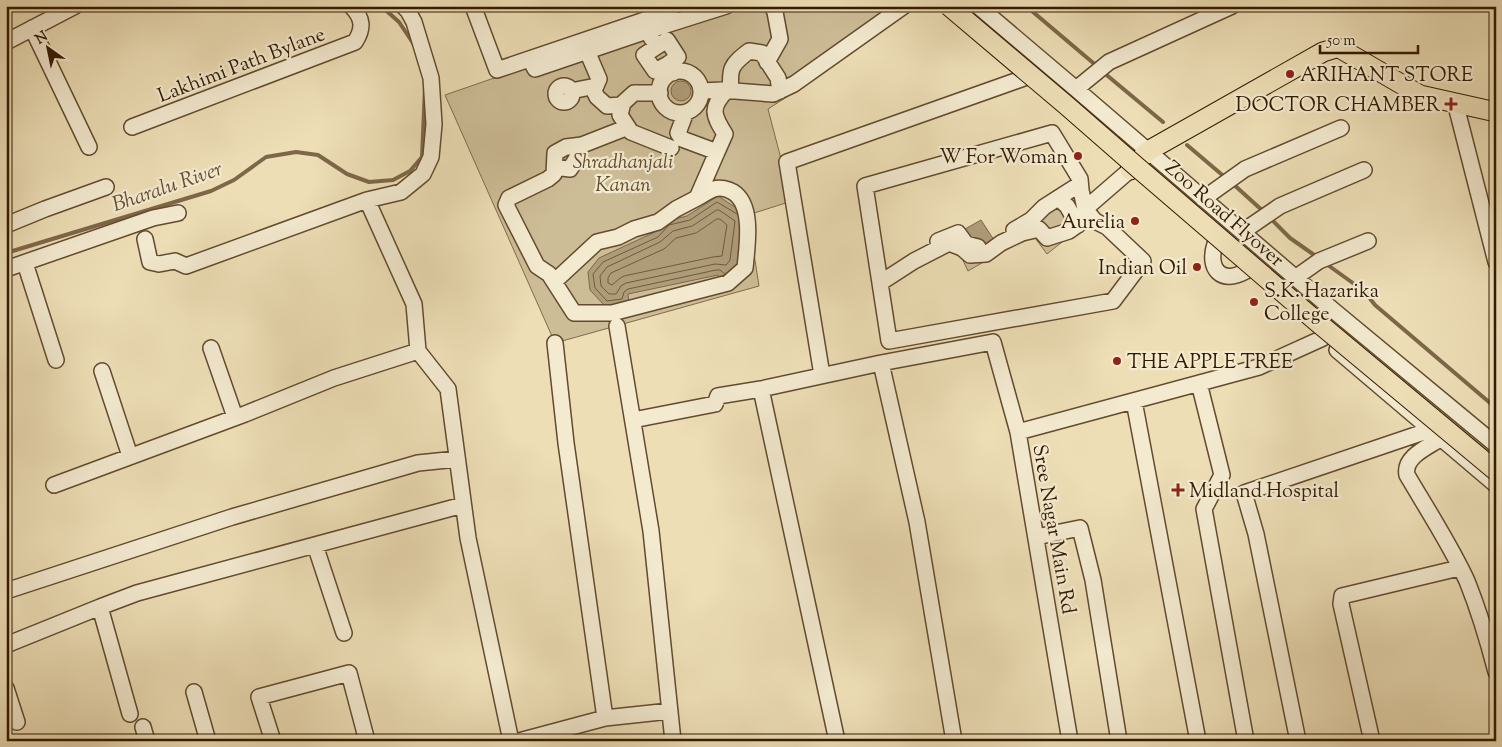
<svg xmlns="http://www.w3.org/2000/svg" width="1502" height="747" font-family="'Sorts Mill Goudy',serif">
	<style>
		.green { fill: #cdbd97; stroke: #806c4c }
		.water { fill: #ae9b78; stroke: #7d6748 }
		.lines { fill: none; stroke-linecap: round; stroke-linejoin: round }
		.shore { stroke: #705a3c; stroke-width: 1 }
		.stream { stroke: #7d6748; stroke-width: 4 }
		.minor-casing { stroke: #624b2e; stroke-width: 18 }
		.major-casing { stroke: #331a00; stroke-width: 21 }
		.minor { stroke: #f3ead0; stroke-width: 15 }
		.major { stroke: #eddeb6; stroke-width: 19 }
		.major-bridge-casing { stroke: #331a00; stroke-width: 21; stroke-linecap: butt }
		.major-bridge { stroke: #eddeb6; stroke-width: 19 }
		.poi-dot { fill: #8f2418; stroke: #f3ead0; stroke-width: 2 }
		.labels { text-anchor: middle; stroke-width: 4.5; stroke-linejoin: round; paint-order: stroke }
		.street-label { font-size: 20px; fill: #331a00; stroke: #f3ead0 }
		.poi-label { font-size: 20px; fill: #331a00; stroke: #f3ead0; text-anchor: start }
		.park-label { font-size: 20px; font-style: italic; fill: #614b2d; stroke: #f3ead0 }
		.water-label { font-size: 21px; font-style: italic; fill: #644e30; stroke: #f3ead0 }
	</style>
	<rect width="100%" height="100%" fill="#eddeb6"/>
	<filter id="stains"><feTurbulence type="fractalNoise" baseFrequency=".004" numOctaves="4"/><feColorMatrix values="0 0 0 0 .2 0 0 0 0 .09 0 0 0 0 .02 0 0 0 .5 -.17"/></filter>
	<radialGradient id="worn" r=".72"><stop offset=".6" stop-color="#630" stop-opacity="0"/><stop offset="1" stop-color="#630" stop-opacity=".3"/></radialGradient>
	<!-- green -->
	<path class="green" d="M 702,6 L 916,6 L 813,80 L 768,109 L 792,201 L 748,215 L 759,286 L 555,343 L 445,95 Z
		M 1065,187 L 1086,223 L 1047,254 L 1032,234 L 968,271 L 954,241 L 981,248 L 1031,220 Z"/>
	<!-- water -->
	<path class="water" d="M671 91a10 10 0 1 1 20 0a10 10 0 1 1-20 0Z
		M 718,196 L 747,215 L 741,265 L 722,286 L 718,275 L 628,294 L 629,304 L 605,306 L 590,290 L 588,272 L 599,258 L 655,232 L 666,221 L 687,216 Z
		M 981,220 L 994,240 L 980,248 L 958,233 Z"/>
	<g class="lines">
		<!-- shore -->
		<path class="shore" d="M 717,210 L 719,210 L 735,221 L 730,260 L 726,265 L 715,264 L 626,283 L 621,286 L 616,294 L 609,294 L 601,286 L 600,276 L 607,267 L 660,242 L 673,231 L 692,226 Z
			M 717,219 L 720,219 L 727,225 L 722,256 L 713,257 L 624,276 L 619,279 L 612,285 L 608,283 L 608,278 L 611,273 L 664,249 L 676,238 L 696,233 Z
			M 725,274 L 720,270 L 716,270 L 628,289 L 624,292 L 622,299 L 607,301 L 595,288 L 593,274 L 603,262 L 658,237 L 669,225 L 690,220 L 717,202 L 737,214"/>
		<!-- stream -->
		<path class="stream" d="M 381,6 L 399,22 L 415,46
			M 1026,6 L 1098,67
			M 1103,72 L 1163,122
			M 1187,145 L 1227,179
			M 1232,183 L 1264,212
			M 1269,217 L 1290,238 L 1317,257
			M 6,253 L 211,191 L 234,180 L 266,157 L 296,152 L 318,155 L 347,174 L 369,182 L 393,180 L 410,171 L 422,157 L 425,87
			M 1325,263 L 1364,291 L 1375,305 L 1496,408"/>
		<!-- minor casing -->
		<g class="minor-casing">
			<path id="minor" d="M 473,6 L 497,70 L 671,11 L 670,6
				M 978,6 L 1076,89 L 1333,310 L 1496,445
				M 32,28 L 89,147
				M 652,39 L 647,31 L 726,6
				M 6,42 L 75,6
				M 530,59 L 535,69 L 647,31
				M 767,62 L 780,39 L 775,12 L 772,6
				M 668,64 L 678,57 L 667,40 L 644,55 L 655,71 L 668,64 L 673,73
				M659 92a21 21 0 1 1 42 0a21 21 0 1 1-42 0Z
				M556 94a8 8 0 1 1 16 0a8 8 0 1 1-16 0Z
				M 592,87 L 597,97 L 607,106 L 622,105
				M 1076,89 L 1109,62 L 1232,6
				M 571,91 L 596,86 L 599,79 L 587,51
				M 701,91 L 722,90 L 773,94 L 794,84 L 904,6
				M 731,91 C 729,68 731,65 749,51 L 762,53 L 778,78 L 780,91
				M 660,93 L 634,93 L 623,103 L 620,115 L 631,132 L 671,148
				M 1455,102 L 1496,262
				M 686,112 L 678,133 L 682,139 L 717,152 L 725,134 C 713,115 710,108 726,91
				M 132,127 L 355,42 C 364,28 363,18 351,6
				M 628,127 L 582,145 L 566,147 L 555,153 L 554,174 L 548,179 L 509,198 L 506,205 L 537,266 L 549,274 L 574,313 L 612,313 L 728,283 L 745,268 C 747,246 754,205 733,192 C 728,189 720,187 714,189 C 708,191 703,195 697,198 L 717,152
				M 1052,133 L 1080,179 L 1081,190 L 1085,209 L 1095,221 L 1107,227 L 1143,261 L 1113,301 L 889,341 L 865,186 Z
				M 555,167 L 570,169 L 578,156 L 576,146
				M 1058,198 L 1067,206 L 1078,225
				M 1203,199 L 1245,169 L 1341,128
				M 367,200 L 414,304 L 418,351 L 448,389 L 468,538 L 511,741
				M 1085,209 L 1130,170
				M 6,225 L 45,209 L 106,187
				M 1014,230 L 1031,220 L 1044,207 L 1080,184
				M 1242,232 L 1280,206 L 1364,170
				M 145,239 L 150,262 L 159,264 L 175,261 L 186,266 L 367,200 L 401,192 L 423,174 L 431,157 L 434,124 L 431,78 L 414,22 L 408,11 L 403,6
				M 938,241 L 958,233 L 966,244 L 978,247
				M 1215,244 C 1207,269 1221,285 1246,271
				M 25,263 L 56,360
				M 6,269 L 153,218 L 178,213
				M 1295,278 L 1319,261 L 1368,241
				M 555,281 L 597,242 L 618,237 L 634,229 L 658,222 L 676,209 L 697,198
				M 880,283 L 914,261 L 949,243 L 962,248 L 970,255 L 986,254 L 1001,243 L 1022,233 L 1039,229 L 1047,238 L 1069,231 L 1090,216
				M 617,326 L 651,531 L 673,741
				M 555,343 L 566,443 L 605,718 L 670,711
				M 211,348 L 235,417
				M 1337,350 L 1496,485
				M 881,363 L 917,522 L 954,741
				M 102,371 L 130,456
				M 822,375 L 787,162 L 1024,78
				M 1199,383 L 1222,475 L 1204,509 L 1246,741
				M 761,389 L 837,741
				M 1134,401 L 1198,741
				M 633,420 L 715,404 L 718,396 L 761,389 L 881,363 L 993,342 L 1018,432
				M 1440,439 C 1428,447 1403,457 1407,475 C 1427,509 1451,546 1467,581 C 1479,611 1488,641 1496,672
				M 54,485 L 245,414 L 334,378 L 418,351
				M 1036,537 L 1080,528 L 1093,580 L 1119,741
				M 315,545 L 344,633
				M 6,591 L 232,517 L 418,463 L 457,459
				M 100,607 L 130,714
				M 6,645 L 100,607 L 137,593 L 463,505
				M 6,688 L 17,722
				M 194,692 L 208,741
				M 143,727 L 147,741
				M 273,741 L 259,697 L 349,673 L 367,741
				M 519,741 L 605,718
				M 1070,741 L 1018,432 L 1259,367 L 1323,338
				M 1298,741 L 1256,534 L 1244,493 L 1430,430
				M 1372,741 L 1341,604 L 1342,596 L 1459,568"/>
		</g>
		<!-- major casing -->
		<g class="major-casing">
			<path id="major" d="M 1130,170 L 1148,151 L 1323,52 L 1336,48 L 1341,49 L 1420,95 L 1496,112"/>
		</g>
		<!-- minor -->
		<use href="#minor" class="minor"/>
		<!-- major -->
		<use href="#major" class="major"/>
		<!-- major-bridge casing -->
		<g class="major-bridge-casing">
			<path id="major-bridge" d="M 949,6 L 1066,105 L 1137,167 L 1316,321 L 1496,471"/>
		</g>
		<!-- major-bridge -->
		<use href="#major-bridge" class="major-bridge"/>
	</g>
	<!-- markers -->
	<g class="poi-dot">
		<circle cx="1290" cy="74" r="5"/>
		<path d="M1448.5 96.5h5v5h5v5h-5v5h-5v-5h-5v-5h5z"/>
		<circle cx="1078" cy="156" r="5"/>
		<circle cx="1135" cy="221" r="5"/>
		<circle cx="1197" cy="267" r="5"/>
		<circle cx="1254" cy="302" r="5"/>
		<circle cx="1117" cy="361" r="5"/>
		<path d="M1175.5 482.5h5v5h5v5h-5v5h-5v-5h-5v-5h5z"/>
	</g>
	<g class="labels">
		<!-- street labels -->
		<g class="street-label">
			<text transform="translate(241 64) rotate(-21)" y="7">Lakhimi Path Bylane</text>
			<text transform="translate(1225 213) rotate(41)" y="7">Zoo Road Flyover</text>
			<text transform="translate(1055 529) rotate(80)" y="7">Sree Nagar Main Rd</text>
		</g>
		<!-- poi labels -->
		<g class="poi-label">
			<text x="1300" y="81">ARIHANT STORE</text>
			<text x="1440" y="111" text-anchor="end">DOCTOR CHAMBER</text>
			<text x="1068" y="163" text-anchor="end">W For Woman</text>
			<text x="1125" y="228" text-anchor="end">Aurelia</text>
			<text x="1187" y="274" text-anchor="end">Indian Oil</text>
			<text x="1264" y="297">S.K. Hazarika<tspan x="1264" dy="23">College</tspan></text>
			<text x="1127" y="368">THE APPLE TREE</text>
			<text x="1189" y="497">Midland Hospital</text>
		</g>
		<!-- park labels -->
		<g class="park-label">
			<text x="623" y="168">Shradhanjali<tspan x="623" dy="23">Kanan</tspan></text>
		</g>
		<!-- water labels -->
		<g class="water-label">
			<text transform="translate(167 186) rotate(-19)" y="7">Bharalu River</text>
		</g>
	</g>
	<!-- margin -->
	<rect width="1502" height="747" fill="none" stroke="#eddeb6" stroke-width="25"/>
	<rect x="8" y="8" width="1487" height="732" fill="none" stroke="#331a00" stroke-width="2.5"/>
	<rect x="12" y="12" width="1477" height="722" fill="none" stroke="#331a00"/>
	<!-- north arrow -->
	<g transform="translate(48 48) rotate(327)" stroke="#f3ead0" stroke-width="4" paint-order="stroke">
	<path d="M0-4L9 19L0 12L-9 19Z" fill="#331a00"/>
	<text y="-8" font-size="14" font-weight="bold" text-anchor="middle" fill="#331a00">N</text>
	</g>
	<!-- scale -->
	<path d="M1320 45v8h98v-8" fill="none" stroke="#331a00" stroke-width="2.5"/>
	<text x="1327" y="45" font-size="15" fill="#331a00" stroke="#f3ead0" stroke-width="4" paint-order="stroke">50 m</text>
	<rect width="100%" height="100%" filter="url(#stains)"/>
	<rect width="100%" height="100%" fill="url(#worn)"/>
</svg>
